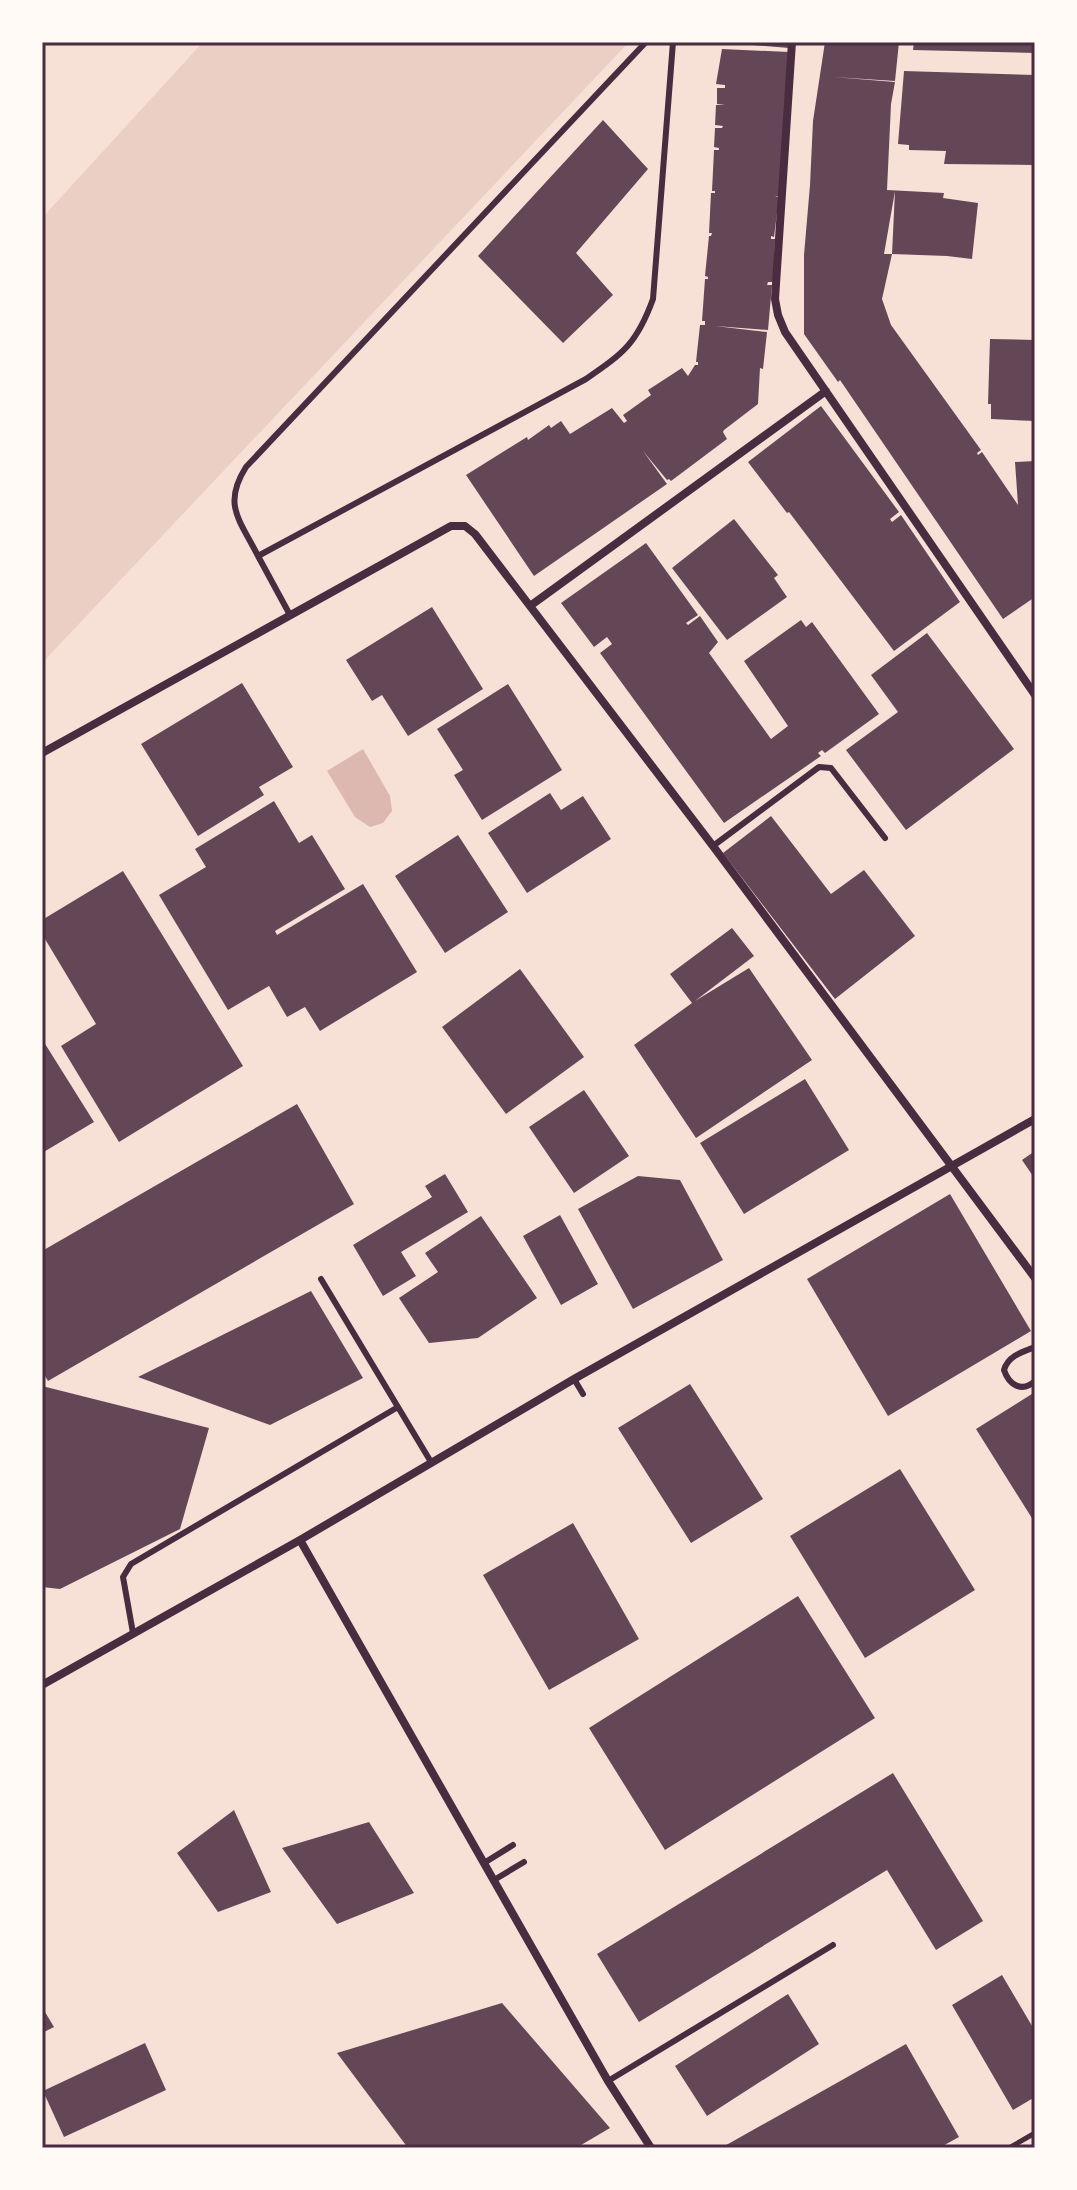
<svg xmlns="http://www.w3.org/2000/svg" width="1077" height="2190" font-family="'Playfair Display',serif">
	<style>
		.green { fill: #ebcfc5 }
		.water { fill: #dcb8b0 }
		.building { fill: #644757 }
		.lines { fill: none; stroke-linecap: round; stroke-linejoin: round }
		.path { stroke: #4a2c40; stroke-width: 5 }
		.service { stroke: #4a2c40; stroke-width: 6 }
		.minor { stroke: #4a2c40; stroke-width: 8 }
		.neatline { fill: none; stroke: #4a2c40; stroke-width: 3 }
	</style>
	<rect width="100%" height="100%" fill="#f7e1d7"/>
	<!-- green -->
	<path class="green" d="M 203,42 L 629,42 L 42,663 L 42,218 Z"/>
	<!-- water -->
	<path class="water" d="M 363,749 L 390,796 L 392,811 L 383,823 L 370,827 L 355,817 L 327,771 Z"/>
	<!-- building -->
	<path class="building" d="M 740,42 L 792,42 L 789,48 L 740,44 Z
		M 825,42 L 899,42 L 895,81 L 833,77 L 895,82 L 891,104 L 887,190 L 944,193 L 943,198 L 978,203 L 972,259 L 947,256 L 892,254 L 895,191 L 884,254 L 892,254 L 882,299 L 891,325 L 981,450 L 977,453 L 978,455 L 982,452 L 1018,505 L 1015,462 L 1035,461 L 1035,597 L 1003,619 L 840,380 L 838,382 L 804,334 L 804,255 L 810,185 L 813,121 Z
		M 914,42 L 1035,42 L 1035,53 L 913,50 Z
		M 722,49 L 789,52 L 779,196 L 775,197 L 779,197 L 774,237 L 771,236 L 771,239 L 775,239 L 774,282 L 768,282 L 767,285 L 772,285 L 768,330 L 715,326 L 767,332 L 763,369 L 760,368 L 758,404 L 724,430 L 723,432 L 727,439 L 671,481 L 669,479 L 667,480 L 643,451 L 667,484 L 534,576 L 466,475 L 527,437 L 528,440 L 549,425 L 551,428 L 561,421 L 570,434 L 612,408 L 624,423 L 627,421 L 623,415 L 651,395 L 648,390 L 682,368 L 688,376 L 695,365 L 698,365 L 698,362 L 696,362 L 700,325 L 705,325 L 705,321 L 702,321 L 705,279 L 708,279 L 708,277 L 705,276 L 709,236 L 711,236 L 712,233 L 709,233 L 711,193 L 715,193 L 715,191 L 712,191 L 714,150 L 719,150 L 719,148 L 714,147 L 715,128 L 722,128 L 723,126 L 715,125 L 716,105 L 725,105 L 717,104 L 717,88 L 725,88 L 725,85 L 716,84 Z
		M 904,71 L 1035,75 L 1035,165 L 944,164 L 946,151 L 909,150 L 909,145 L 898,144 Z
		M 603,120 L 648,169 L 576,253 L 613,295 L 563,343 L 478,256 Z
		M 990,339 L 1035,340 L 1035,421 L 991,419 L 991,404 L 988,404 Z
		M 821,406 L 899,512 L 890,519 L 892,522 L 901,515 L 960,602 L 894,651 L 789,512 L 787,513 L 748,462 Z
		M 734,519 L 778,575 L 774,578 L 787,597 L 727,640 L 672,568 Z
		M 646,543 L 698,615 L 686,623 L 688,625 L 700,616 L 718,642 L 709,653 L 771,739 L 788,726 L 744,661 L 801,620 L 806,627 L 812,622 L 879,714 L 825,753 L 822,750 L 818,753 L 821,756 L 724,823 L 600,653 L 612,644 L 607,637 L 594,647 L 561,603 Z
		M 432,607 L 483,689 L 408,736 L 382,695 L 372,701 L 346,660 Z
		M 927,633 L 1014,749 L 906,830 L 846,750 L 898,712 L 871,675 Z
		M 242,683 L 293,767 L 259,787 L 264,795 L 198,836 L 141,744 Z
		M 508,684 L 562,770 L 482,820 L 454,775 L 463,770 L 437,729 Z
		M 550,793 L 561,810 L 583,796 L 611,839 L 527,893 L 488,833 Z
		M 274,801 L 299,843 L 312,835 L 345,889 L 275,931 L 277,935 L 363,884 L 417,972 L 320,1031 L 305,1007 L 287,1017 L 269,986 L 228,1010 L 159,895 L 206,867 L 195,849 Z
		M 771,816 L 831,894 L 864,870 L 915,936 L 835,999 L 723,853 Z
		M 458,835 L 508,912 L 445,953 L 395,876 Z
		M 123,871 L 243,1066 L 119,1142 L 61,1046 L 96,1024 L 42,934 L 42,920 Z
		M 732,928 L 754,956 L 695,1001 L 749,968 L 812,1060 L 696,1138 L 634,1045 L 692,1003 L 670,974 Z
		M 520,969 L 584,1057 L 506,1114 L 442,1027 Z
		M 42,1039 L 94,1122 L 42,1153 Z
		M 805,1079 L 849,1150 L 744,1214 L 700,1143 Z
		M 584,1090 L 629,1156 L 574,1193 L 529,1127 Z
		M 297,1104 L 354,1204 L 48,1381 L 42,1371 L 42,1251 Z
		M 1035,1151 L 1035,1179 L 1022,1160 Z
		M 445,1174 L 468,1212 L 401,1252 L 416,1276 L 383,1296 L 353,1245 L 432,1197 L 425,1186 Z
		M 638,1176 L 680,1180 L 723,1260 L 633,1309 L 578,1209 Z
		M 950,1194 L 1031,1331 L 888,1416 L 807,1279 Z
		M 560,1215 L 598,1284 L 561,1305 L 523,1236 Z
		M 481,1216 L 537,1298 L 478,1338 L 429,1343 L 399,1298 L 438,1272 L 425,1253 Z
		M 311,1291 L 363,1378 L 270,1425 L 138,1377 Z
		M 690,1384 L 763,1499 L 691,1543 L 618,1428 Z
		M 42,1386 L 209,1428 L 180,1529 L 60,1589 L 42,1587 Z
		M 1035,1392 L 1035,1523 L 976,1429 Z
		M 900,1469 L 975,1590 L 865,1658 L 790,1536 Z
		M 573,1523 L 639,1639 L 549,1690 L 483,1575 Z
		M 798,1596 L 875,1718 L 665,1850 L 589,1728 Z
		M 893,1773 L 983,1921 L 936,1950 L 887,1870 L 639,2022 L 597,1954 Z
		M 234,1810 L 271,1892 L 218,1912 L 177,1853 Z
		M 369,1822 L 414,1893 L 337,1924 L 282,1848 Z
		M 1002,1975 L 1035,2031 L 1035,2097 L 1013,2110 L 952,2005 Z
		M 788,1994 L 819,2044 L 707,2116 L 675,2066 Z
		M 502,2003 L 610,2128 L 576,2148 L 408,2148 L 337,2053 Z
		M 42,2007 L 54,2027 L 42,2033 Z
		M 145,2043 L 166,2090 L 64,2137 L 43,2091 Z
		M 906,2044 L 959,2137 L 939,2148 L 721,2148 Z"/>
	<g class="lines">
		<!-- path -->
		<path class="path" d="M 1009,2148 L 1035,2133"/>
		<!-- service -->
		<path class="service" d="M 258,556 C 240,520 222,505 246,467 L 646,42
			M 290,615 L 258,556 L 586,379 C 624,353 637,343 653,299 L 673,42
			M 713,846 L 819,767 L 831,768 L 885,838
			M 321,1279 L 431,1462
			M 1035,1347 C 1022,1352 1008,1356 1004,1370 C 1009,1385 1022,1393 1035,1381
			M 574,1379 L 583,1394
			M 133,1633 L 123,1577 L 131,1564 L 398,1407
			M 484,1863 L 513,1845
			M 494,1880 L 524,1862
			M 608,2081 L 833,1945"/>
		<!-- minor -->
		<path class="minor" d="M 792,42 L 775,299 L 778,315 L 785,332 L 1035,695
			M 530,606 L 826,391
			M 42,753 L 451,526 L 465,526 L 475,534 L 713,846 L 1035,1278
			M 300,1540 L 608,2081 L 651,2148
			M 42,1685 L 300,1540 L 574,1379 L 1035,1119"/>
	</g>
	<!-- border -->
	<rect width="1077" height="2190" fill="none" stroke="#fffaf5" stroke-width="88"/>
	<rect x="44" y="44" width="989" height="2102" class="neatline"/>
</svg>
